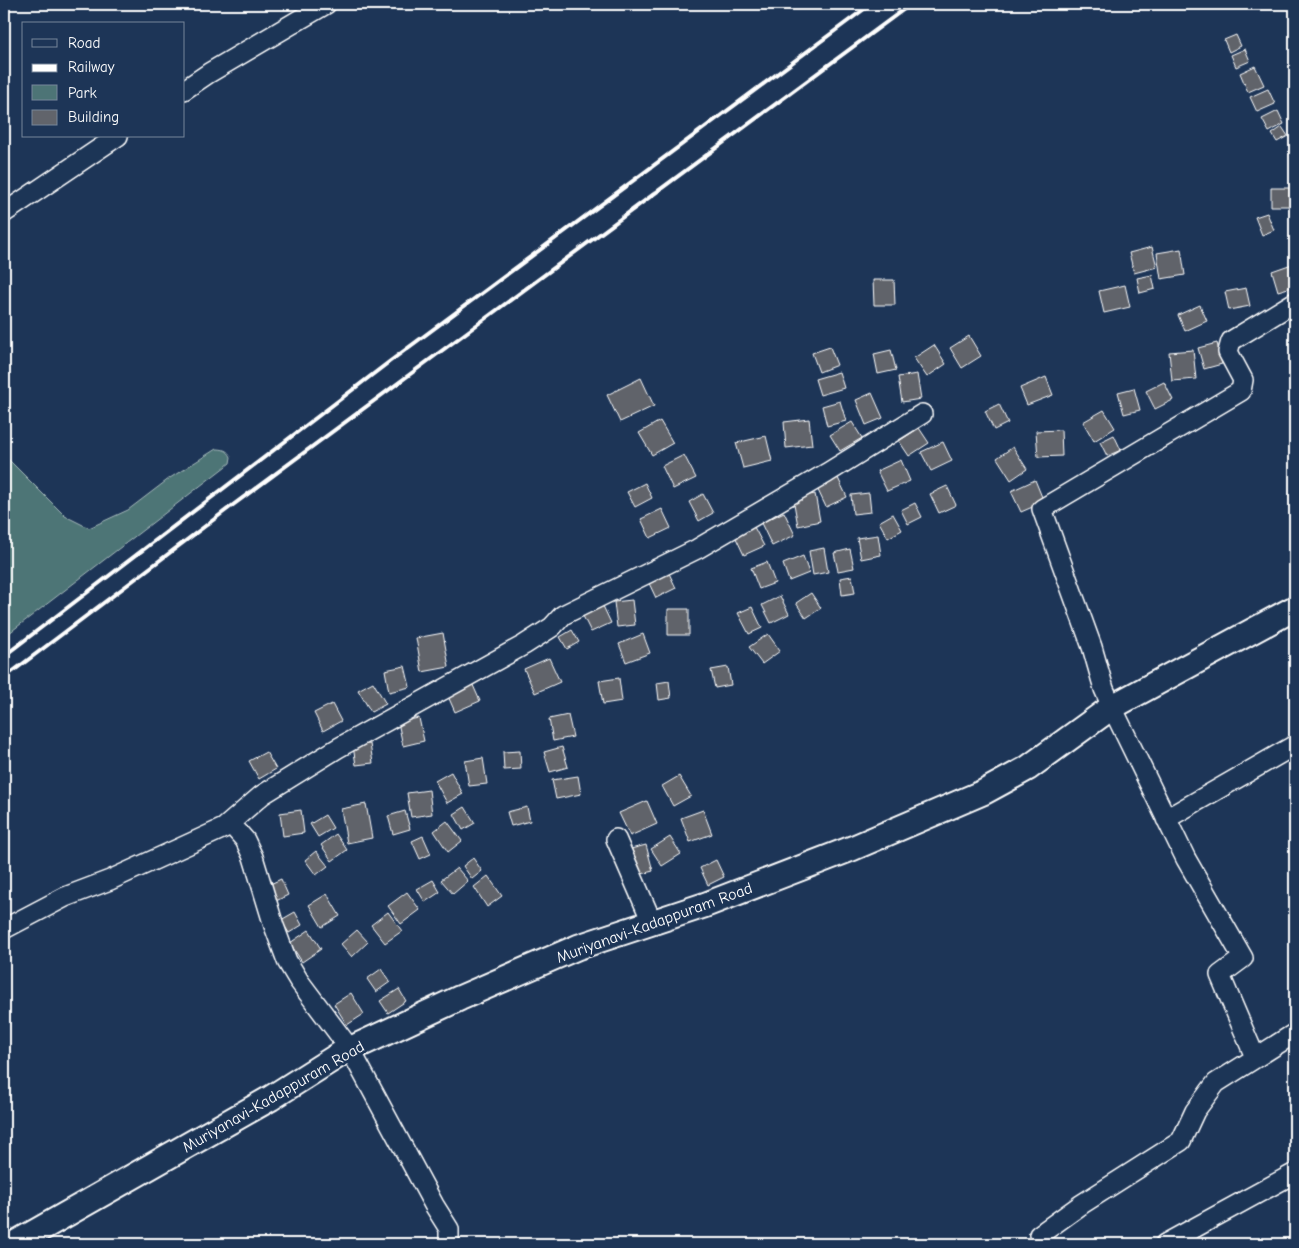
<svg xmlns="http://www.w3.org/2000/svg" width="1299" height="1248" font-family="'Comic Neue',sans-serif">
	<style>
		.green { fill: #4d7476; stroke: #a6baba }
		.building { fill: #61646b; stroke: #fff }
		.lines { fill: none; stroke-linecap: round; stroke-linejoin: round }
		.minor-casing { stroke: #fff; stroke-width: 22 }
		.major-casing { stroke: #fff; stroke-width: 28 }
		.minor { stroke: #1d3557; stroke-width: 19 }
		.major { stroke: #1d3557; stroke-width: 24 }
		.rail { stroke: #fff; stroke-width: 4 }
		.labels { text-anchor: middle; stroke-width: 5; stroke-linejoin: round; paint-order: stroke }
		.street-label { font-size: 16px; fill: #fff; stroke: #1d3557 }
	</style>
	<rect width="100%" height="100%" fill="#1d3557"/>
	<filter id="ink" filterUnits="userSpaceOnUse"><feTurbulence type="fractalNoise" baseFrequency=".02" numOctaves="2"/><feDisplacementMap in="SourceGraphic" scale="10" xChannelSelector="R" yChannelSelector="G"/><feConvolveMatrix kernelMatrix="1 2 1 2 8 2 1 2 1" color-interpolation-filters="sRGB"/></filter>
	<g filter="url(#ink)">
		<!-- green -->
		<path class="green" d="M 216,449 C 223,449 228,450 231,457 L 230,463 L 4,637 L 4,455 L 65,516 L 89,528 L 128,510 L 170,478 Z"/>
		<!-- building -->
		<path class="building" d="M 1236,35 L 1241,46 L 1229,52 L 1224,40 Z
			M 1245,49 L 1250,61 L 1236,67 L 1231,55 Z
			M 1255,66 L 1264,85 L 1248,92 L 1240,73 Z
			M 1268,89 L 1275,104 L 1257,112 L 1250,97 Z
			M 1278,111 L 1284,124 L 1269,132 L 1262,119 Z
			M 1282,127 L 1288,136 L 1277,142 L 1272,134 Z
			M 1271,188 L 1290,188 L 1290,206 L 1271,206 Z
			M 1267,213 L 1274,230 L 1262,235 L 1255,217 Z
			M 1152,247 L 1157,267 L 1134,273 L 1129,253 Z
			M 1181,249 L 1185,275 L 1161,279 L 1157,253 Z
			M 1292,264 L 1295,274 L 1295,286 L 1278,291 L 1272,271 Z
			M 1152,275 L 1155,289 L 1140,293 L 1137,278 Z
			M 873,280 L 894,280 L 895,305 L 874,305 Z
			M 1125,285 L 1130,307 L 1104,313 L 1099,291 Z
			M 1246,288 L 1250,306 L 1229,310 L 1225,292 Z
			M 1200,305 L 1207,321 L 1185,331 L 1178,315 Z
			M 969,336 L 981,356 L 962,368 L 950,348 Z
			M 1217,343 L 1222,364 L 1204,369 L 1198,348 Z
			M 934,345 L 946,364 L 927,377 L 914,358 Z
			M 830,347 L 837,365 L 819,372 L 812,353 Z
			M 891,350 L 896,370 L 878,374 L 874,354 Z
			M 1193,350 L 1196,379 L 1172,381 L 1169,352 Z
			M 839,372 L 844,388 L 820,395 L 815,379 Z
			M 917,374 L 921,399 L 902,402 L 898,377 Z
			M 1046,377 L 1053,395 L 1027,405 L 1020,388 Z
			M 641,378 L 654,406 L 620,422 L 607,395 Z
			M 1164,382 L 1173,400 L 1155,409 L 1146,391 Z
			M 1134,388 L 1140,410 L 1124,414 L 1118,392 Z
			M 872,393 L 883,418 L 866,425 L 856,400 Z
			M 840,401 L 846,421 L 827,426 L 822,406 Z
			M 999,404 L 1008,423 L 994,430 L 985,411 Z
			M 1104,410 L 1115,428 L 1094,441 L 1083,422 Z
			M 809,419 L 812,445 L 786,448 L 784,422 Z
			M 660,421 L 673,443 L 652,455 L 639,433 Z
			M 852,422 L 862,438 L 840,451 L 830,435 Z
			M 919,428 L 929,443 L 909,456 L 899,441 Z
			M 1061,430 L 1062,456 L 1038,457 L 1036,431 Z
			M 1114,435 L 1121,450 L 1107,456 L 1100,442 Z
			M 766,436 L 772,461 L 743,468 L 736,443 Z
			M 943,442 L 952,461 L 931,471 L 921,452 Z
			M 1013,447 L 1027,469 L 1011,480 L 997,458 Z
			M 684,455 L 696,478 L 673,489 L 662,466 Z
			M 901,460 L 910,481 L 887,491 L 877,471 Z
			M 837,476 L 847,497 L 826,507 L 816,486 Z
			M 1035,480 L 1044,502 L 1021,512 L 1011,491 Z
			M 645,483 L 652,498 L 635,507 L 627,492 Z
			M 947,486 L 956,505 L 939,513 L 930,494 Z
			M 869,493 L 871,512 L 853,514 L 851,495 Z
			M 703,494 L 713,513 L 699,521 L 689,502 Z
			M 815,494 L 820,521 L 798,526 L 793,498 Z
			M 915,503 L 922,517 L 908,524 L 901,510 Z
			M 662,509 L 671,528 L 650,538 L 641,519 Z
			M 784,512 L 795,535 L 772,546 L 761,523 Z
			M 893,514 L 902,530 L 888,538 L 879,522 Z
			M 754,527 L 764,546 L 744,555 L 735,536 Z
			M 878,535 L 881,555 L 861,559 L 857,538 Z
			M 824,548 L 828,572 L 813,575 L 809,551 Z
			M 850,549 L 854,568 L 838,571 L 834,553 Z
			M 803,556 L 809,573 L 789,581 L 783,564 Z
			M 767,562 L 775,583 L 759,589 L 751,568 Z
			M 667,569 L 676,588 L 656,598 L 647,579 Z
			M 852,576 L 855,593 L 842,595 L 840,578 Z
			M 811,593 L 821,608 L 806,618 L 796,603 Z
			M 780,596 L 789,614 L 771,623 L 762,605 Z
			M 632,600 L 635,625 L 617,627 L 614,602 Z
			M 603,606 L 611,623 L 591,632 L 583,616 Z
			M 752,607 L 762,628 L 749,634 L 738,613 Z
			M 668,609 L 689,609 L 689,635 L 668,635 Z
			M 572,630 L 579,642 L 567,649 L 560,637 Z
			M 443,633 L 449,667 L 422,672 L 416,638 Z
			M 643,634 L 650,653 L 626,662 L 619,644 Z
			M 768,634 L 780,651 L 762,664 L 749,647 Z
			M 549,658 L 560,682 L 535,693 L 524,669 Z
			M 405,666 L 410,687 L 389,692 L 385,670 Z
			M 728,667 L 731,685 L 715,688 L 711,670 Z
			M 619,678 L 622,701 L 603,704 L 599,681 Z
			M 669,681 L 671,698 L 659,700 L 657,683 Z
			M 373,682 L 386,704 L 371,712 L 358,690 Z
			M 472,683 L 480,701 L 455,712 L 447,694 Z
			M 332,704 L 341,721 L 323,731 L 314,713 Z
			M 568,715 L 573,737 L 553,741 L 549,719 Z
			M 419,718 L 424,741 L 403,746 L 398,722 Z
			M 370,744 L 373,763 L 356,765 L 353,746 Z
			M 562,747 L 568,767 L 550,772 L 544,752 Z
			M 520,751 L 521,769 L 504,770 L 503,752 Z
			M 266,752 L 276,769 L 259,779 L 249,761 Z
			M 483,758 L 487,784 L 469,786 L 465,761 Z
			M 451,772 L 463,794 L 447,803 L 435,781 Z
			M 578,776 L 581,794 L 556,799 L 552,780 Z
			M 679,776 L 691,796 L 673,806 L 662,786 Z
			M 429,790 L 432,814 L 411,817 L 407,793 Z
			M 647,801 L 657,824 L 630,836 L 619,813 Z
			M 366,804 L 372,838 L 347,843 L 341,809 Z
			M 465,807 L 475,823 L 463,830 L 454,814 Z
			M 527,807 L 530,821 L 511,826 L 507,812 Z
			M 301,810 L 304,833 L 283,836 L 280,813 Z
			M 703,810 L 712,834 L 690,842 L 681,818 Z
			M 405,811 L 410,829 L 393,834 L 388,816 Z
			M 325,815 L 333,828 L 318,837 L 310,824 Z
			M 447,821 L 462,841 L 448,852 L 434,831 Z
			M 336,834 L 347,850 L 332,861 L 321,845 Z
			M 423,836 L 431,854 L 420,859 L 412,841 Z
			M 670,837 L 681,854 L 662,866 L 651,849 Z
			M 646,845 L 653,871 L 634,876 L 627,850 Z
			M 316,851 L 328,866 L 316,875 L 305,860 Z
			M 473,858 L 482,871 L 472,879 L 463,866 Z
			M 716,860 L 724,877 L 708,885 L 700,868 Z
			M 457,868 L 468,881 L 453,894 L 441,880 Z
			M 488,876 L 502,896 L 487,907 L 474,887 Z
			M 281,879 L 288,895 L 274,902 L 266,886 Z
			M 433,880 L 440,892 L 425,902 L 417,889 Z
			M 407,892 L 420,910 L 401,924 L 388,906 Z
			M 327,894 L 340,916 L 322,927 L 309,905 Z
			M 295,912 L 302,925 L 289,933 L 281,920 Z
			M 388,912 L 402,931 L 385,943 L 371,925 Z
			M 309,930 L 321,949 L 302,962 L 290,943 Z
			M 357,930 L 368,942 L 352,957 L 341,944 Z
			M 381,969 L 390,982 L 376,992 L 367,979 Z
			M 399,989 L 406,1001 L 388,1013 L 380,1001 Z
			M 351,993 L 364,1014 L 347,1025 L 334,1004 Z"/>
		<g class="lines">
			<!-- minor casing -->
			<g class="minor-casing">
				<path id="minor" d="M 184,90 L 209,73 L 326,4
					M 4,213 L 118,136
					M 1166,819 L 1295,745
					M 230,823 L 245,840 L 253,857 L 274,926 L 287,961 L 299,981 L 350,1049 L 434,1205 L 449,1229 L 449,1244
					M 616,839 L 652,922
					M 4,929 L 65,897 L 110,880 L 224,828 L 262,795 L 338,748 L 524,645 L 552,627 L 563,615 L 697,549 L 827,473 L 922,414
					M 1255,1057 L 1220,975 L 1243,958 L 1186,859 L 1112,707 L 1104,689 L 1092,647 L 1042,509 L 1241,391 L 1243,380 L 1228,352 L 1231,341 L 1295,302
					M 1039,1235 L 1082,1204 L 1181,1141 L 1195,1111 L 1216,1083 L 1295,1033
					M 1165,1244 L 1295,1173"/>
			</g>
			<!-- major casing -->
			<g class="major-casing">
				<path id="major" d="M 14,1244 L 271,1098 L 342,1053 L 460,998 L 578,947 L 705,905 L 853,848 L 984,792 L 1028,768 L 1112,707 L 1295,608"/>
			</g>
			<!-- minor -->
			<use href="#minor" class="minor"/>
			<!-- major -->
			<use href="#major" class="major"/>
			<!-- rail -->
			<path class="rail" d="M 4,656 L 389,362 L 871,4
				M 4,678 L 233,505 L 911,4"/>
		</g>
	</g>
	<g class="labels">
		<!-- street labels -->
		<g class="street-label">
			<text transform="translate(654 922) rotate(-20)" y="6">Muriyanavi-Kadappuram Road</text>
			<text transform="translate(273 1096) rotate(-30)" y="6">Muriyanavi-Kadappuram Road</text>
		</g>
	</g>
	<!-- margin -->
	<rect width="1299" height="1248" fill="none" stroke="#1d3557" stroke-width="20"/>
	<rect x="10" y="10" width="1279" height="1228" fill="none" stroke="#fff" stroke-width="2" filter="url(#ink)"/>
	<!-- legend -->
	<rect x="22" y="22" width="162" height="115" fill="#1d3557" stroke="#77869a"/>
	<rect x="32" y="39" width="25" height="8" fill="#1d3557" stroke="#77869a"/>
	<text x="68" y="48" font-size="15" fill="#ffffff">Road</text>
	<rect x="32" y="64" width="25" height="8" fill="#ffffff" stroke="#77869a"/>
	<text x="68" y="72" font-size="15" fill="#ffffff">Railway</text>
	<rect x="32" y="85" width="25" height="15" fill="#4d7476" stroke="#77869a"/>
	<text x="68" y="98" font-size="15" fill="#ffffff">Park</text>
	<rect x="32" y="110" width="25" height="15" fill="#61646b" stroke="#77869a"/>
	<text x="68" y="122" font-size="15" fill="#ffffff">Building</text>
</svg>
